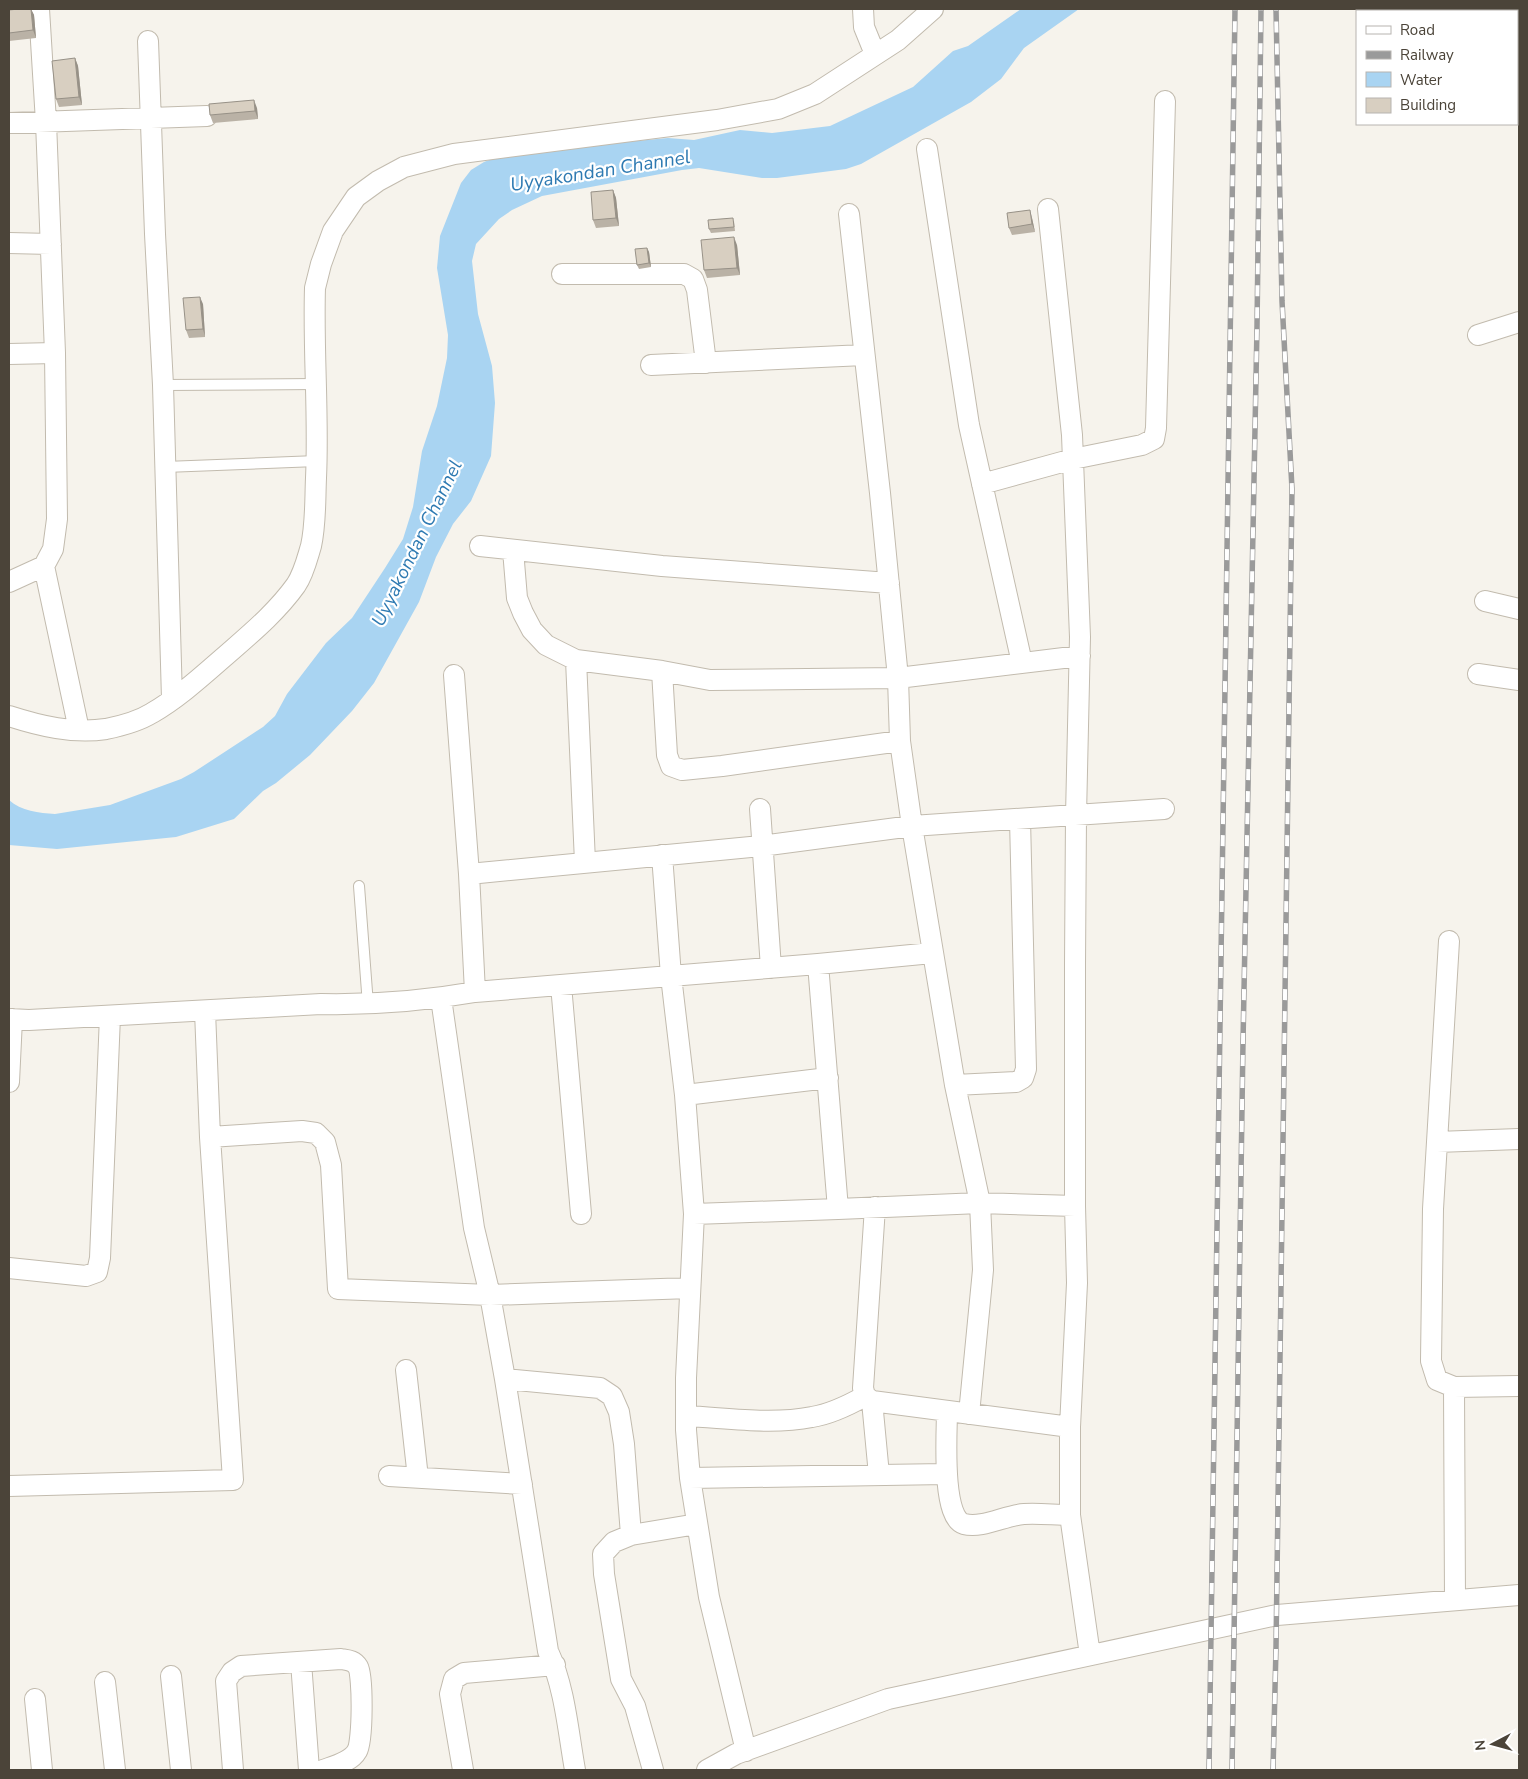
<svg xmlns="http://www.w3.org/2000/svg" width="1528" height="1779" font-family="'Nunito Sans',sans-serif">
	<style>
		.water { fill: #a9d4f2 }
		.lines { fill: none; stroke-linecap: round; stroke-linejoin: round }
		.lane-casing { stroke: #c2bbae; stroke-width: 12 }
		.street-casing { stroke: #c2bbae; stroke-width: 22 }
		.lane { stroke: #fff; stroke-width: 10 }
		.street { stroke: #fff; stroke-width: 20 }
		.rail-casing { stroke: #9a9a9a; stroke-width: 5.5 }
		.rail { stroke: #fff; stroke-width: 4; stroke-dasharray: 11; stroke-linecap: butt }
		.wall { fill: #bab2a6 }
		.shaded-wall { fill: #979187 }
		.building { fill: #d8cfc1; stroke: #979187 }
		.labels { text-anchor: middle; stroke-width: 4.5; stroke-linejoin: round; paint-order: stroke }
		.water-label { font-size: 19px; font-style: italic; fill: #2e7ab2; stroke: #fff }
	</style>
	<rect width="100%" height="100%" fill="#f6f3ec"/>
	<!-- water -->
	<path class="water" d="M 1021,9 L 1079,9 L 1024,48 L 1001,79 L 971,102 L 861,164 L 846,169 L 777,178 L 762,178 L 699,168 L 682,170 L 542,196 L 512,210 L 499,219 L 476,244 L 472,261 L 478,314 L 492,366 L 495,403 L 491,456 L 471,501 L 453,524 L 436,557 L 419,602 L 374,683 L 352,711 L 310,755 L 276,783 L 263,791 L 234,819 L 176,837 L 57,849 L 9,845 L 9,800 C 21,811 39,813 55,814 L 110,805 L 181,779 L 194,772 L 263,727 L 275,716 L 287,694 L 326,643 L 352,618 L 385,568 L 403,539 L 413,507 L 422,451 L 437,406 L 447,358 L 448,335 L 437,268 L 440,236 L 461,183 L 471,170 L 484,162 L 507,153 L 668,138 L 694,140 L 740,130 L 772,133 L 830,126 L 913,87 L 953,51 L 968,46 Z"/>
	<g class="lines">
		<!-- lane casing -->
		<g class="lane-casing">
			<path id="lane" d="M 163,385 L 316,384
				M 165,467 L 317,461
				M 359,886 L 368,1005"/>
		</g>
		<!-- street casing -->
		<g class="street-casing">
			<path id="street" d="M 863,9 L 864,27 L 875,54
				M 148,41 L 155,234 L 163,385 L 172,699
				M 9,123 L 207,116
				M 927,149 L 969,425 L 1022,663
				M 1048,209 L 1072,435 L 1080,637 L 1076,816 L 1075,964 L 1075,1206 L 1077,1283 L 1070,1427 L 1070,1515 L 1090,1655
				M 849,214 L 880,493 L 898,678 L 900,741 L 912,826 L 1164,809
				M 9,243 L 51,244
				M 562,274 L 684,274 L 693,279 L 697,290 L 706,363
				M 1478,335 L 1519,322
				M 9,354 L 55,353
				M 651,365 L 864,355
				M 982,484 L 1073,459 L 1142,445 L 1154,439 L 1156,428 L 1165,101
				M 480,546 L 662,566 L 889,583
				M 513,550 L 517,598 L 523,613 L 532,630 L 546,645 L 576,660 L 662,671 L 710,680 L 898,678 L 1080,656
				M 44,566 L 79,730
				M 9,582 L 44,566 L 53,549 L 57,519 L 55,353 L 46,122 L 39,9
				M 1485,601 L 1519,609
				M 576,660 L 585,862
				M 662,671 L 667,755 L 671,766 L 682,770 L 722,766 L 900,741
				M 1478,674 L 1519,680
				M 454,675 L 469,874
				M 9,716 C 40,726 73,734 106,729 C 121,726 139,721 152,713 C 178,698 201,677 224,657 C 249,635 276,613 296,585 C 304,573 307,559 311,546 C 316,524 315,500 316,478 C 319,415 313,352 315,288 L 321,264 L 333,231 L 356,197 L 378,181 L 404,167 L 454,154 L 717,120 L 778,109 L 815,94 L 898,40 L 933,9
				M 760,809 L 771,968
				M 662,855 L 671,976 L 685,1095 L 694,1214 L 686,1378 L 686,1430 L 690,1478 L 709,1597 L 746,1751
				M 1449,941 L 1433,1209 L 1431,1361 L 1437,1380 L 1454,1387 L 1519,1386
				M 818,964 L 838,1209 L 980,1203 L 983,1270 L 969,1414
				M 561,985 L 581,1214
				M 475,992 L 469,874 L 761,846 L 912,826 L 955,1085 L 980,1203 L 1075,1206
				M 441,998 L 474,1228 L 490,1295 L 505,1379 L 548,1651 C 565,1688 568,1731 575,1770
				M 9,1019 L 29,1020 L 321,1004 C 373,1005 424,1001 475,992 L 818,964 L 932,953
				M 9,1082 L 12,1019
				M 955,1085 L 1016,1082 L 1023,1078 L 1026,1069 L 1020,819
				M 685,1095 L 828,1078
				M 210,1137 L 302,1131 L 316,1133 L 325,1142 L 331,1165 L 338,1289 L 490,1295 L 690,1288
				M 1437,1142 L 1519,1139
				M 875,1207 L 863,1388 L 865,1396 L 872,1401 L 1070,1427
				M 694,1214 L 838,1209
				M 9,1268 L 86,1276 L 97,1272 L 100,1258 L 110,1016
				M 406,1370 L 418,1478
				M 505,1379 L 600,1388 L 612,1396 L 619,1412 L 624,1444 L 631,1535
				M 1454,1387 L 1455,1600
				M 872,1401 L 879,1475
				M 947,1411 C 947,1430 941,1518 964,1524 C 982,1529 1006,1515 1024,1514 C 1039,1513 1055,1515 1070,1515
				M 686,1416 C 728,1418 771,1425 812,1417 C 831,1414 849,1405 865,1396
				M 389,1476 L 522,1484
				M 690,1478 L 946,1474
				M 9,1486 L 233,1480 L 210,1137 L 205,1011
				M 301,1662 L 309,1770
				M 171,1676 L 181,1770
				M 105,1682 L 115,1770
				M 35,1699 L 42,1770
				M 233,1770 L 226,1681 L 232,1672 L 241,1666 L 341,1659 C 347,1660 354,1660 358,1667 C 363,1676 363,1741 357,1751 C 351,1762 334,1766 323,1770
				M 463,1770 L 450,1694 L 454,1679 L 464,1673 L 555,1665
				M 653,1770 L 635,1706 L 621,1679 L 604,1574 L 603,1554 L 614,1542 L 631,1535 L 697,1524
				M 707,1770 L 736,1754 L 888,1699 L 1277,1615 L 1519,1595"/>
		</g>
		<!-- lane -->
		<use href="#lane" class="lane"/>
		<!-- street -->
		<use href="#street" class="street"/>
		<!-- rail casing -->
		<g class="rail-casing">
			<path id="rail" d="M 1209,1770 L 1235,9
				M 1232,1770 L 1243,1042 L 1257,327 L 1261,9
				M 1273,1770 L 1276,1648 L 1292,489 L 1282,301 L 1276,9"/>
		</g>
		<!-- rail -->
		<use href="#rail" class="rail"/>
	</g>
	<!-- wall -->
	<path class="wall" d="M 31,9 L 34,15 L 36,38 L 9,41 L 9,10 Z
		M 75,58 L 78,66 L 82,105 L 59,107 L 56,99 Z
		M 257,108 L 258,119 L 213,123 L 210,115 Z
		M 613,190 L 616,198 L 619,226 L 596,228 L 593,220 Z
		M 1032,218 L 1035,232 L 1012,235 L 1009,228 Z
		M 734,221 L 735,231 L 711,233 L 709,229 Z
		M 737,245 L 740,275 L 707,278 L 704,270 Z
		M 647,248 L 649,252 L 651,267 L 639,269 L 637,265 Z
		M 203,304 L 205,337 L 189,338 L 186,330 Z"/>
	<!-- shaded-wall -->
	<path class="shaded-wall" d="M 31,9 L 34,15 L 36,38 L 33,30 Z
		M 75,58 L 78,66 L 82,105 L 79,97 Z
		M 254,100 L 257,108 L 258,119 L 255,111 Z
		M 613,190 L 616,198 L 619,226 L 616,218 Z
		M 1030,210 L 1032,218 L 1035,232 L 1032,224 Z
		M 734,237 L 737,245 L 740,275 L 737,268 Z
		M 647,248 L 649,252 L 651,267 L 649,263 Z
		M 200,297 L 203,304 L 205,337 L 203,329 Z"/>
	<!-- building -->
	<path class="building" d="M 19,9 L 31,9 L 33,30 L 9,33 L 9,10 Z
		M 75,58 L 79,97 L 56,99 L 52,61 Z
		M 254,100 L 255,111 L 210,115 L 209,104 Z
		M 613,190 L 616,218 L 593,220 L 591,192 Z
		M 1030,210 L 1032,224 L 1009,228 L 1007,213 Z
		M 733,218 L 734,227 L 709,229 L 708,220 Z
		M 734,237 L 737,268 L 704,270 L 701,240 Z
		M 647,248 L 649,263 L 637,265 L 635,249 Z
		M 200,297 L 203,329 L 186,330 L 183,298 Z"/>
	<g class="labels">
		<!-- water labels -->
		<g class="water-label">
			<text transform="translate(600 170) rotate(-9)" y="7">Uyyakondan Channel</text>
			<text transform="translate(416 543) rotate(-64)" y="7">Uyyakondan Channel</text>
		</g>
	</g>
	<!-- border -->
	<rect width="1528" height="1779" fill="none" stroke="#4b4439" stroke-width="20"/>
	<!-- legend -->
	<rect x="1356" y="10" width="162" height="115" fill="#ffffff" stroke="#b7b4b0"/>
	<rect x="1366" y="26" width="25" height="8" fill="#ffffff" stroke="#b7b4b0"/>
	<text x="1400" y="35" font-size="15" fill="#4b4439">Road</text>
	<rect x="1366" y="51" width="25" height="8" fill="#9a9a9a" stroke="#b7b4b0"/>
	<text x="1400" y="60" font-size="15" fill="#4b4439">Railway</text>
	<rect x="1366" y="72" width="25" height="15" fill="#a9d4f2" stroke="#b7b4b0"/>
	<text x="1400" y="85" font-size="15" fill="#4b4439">Water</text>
	<rect x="1366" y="98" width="25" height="15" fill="#d8cfc1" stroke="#b7b4b0"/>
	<text x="1400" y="110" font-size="15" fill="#4b4439">Building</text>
	<!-- north arrow -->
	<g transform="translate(1493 1744) rotate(264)" stroke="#ffffff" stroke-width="4" paint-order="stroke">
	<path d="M0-4L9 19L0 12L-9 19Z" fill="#4b4439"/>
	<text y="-8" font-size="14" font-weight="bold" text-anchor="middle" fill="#4b4439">N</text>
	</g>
</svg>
